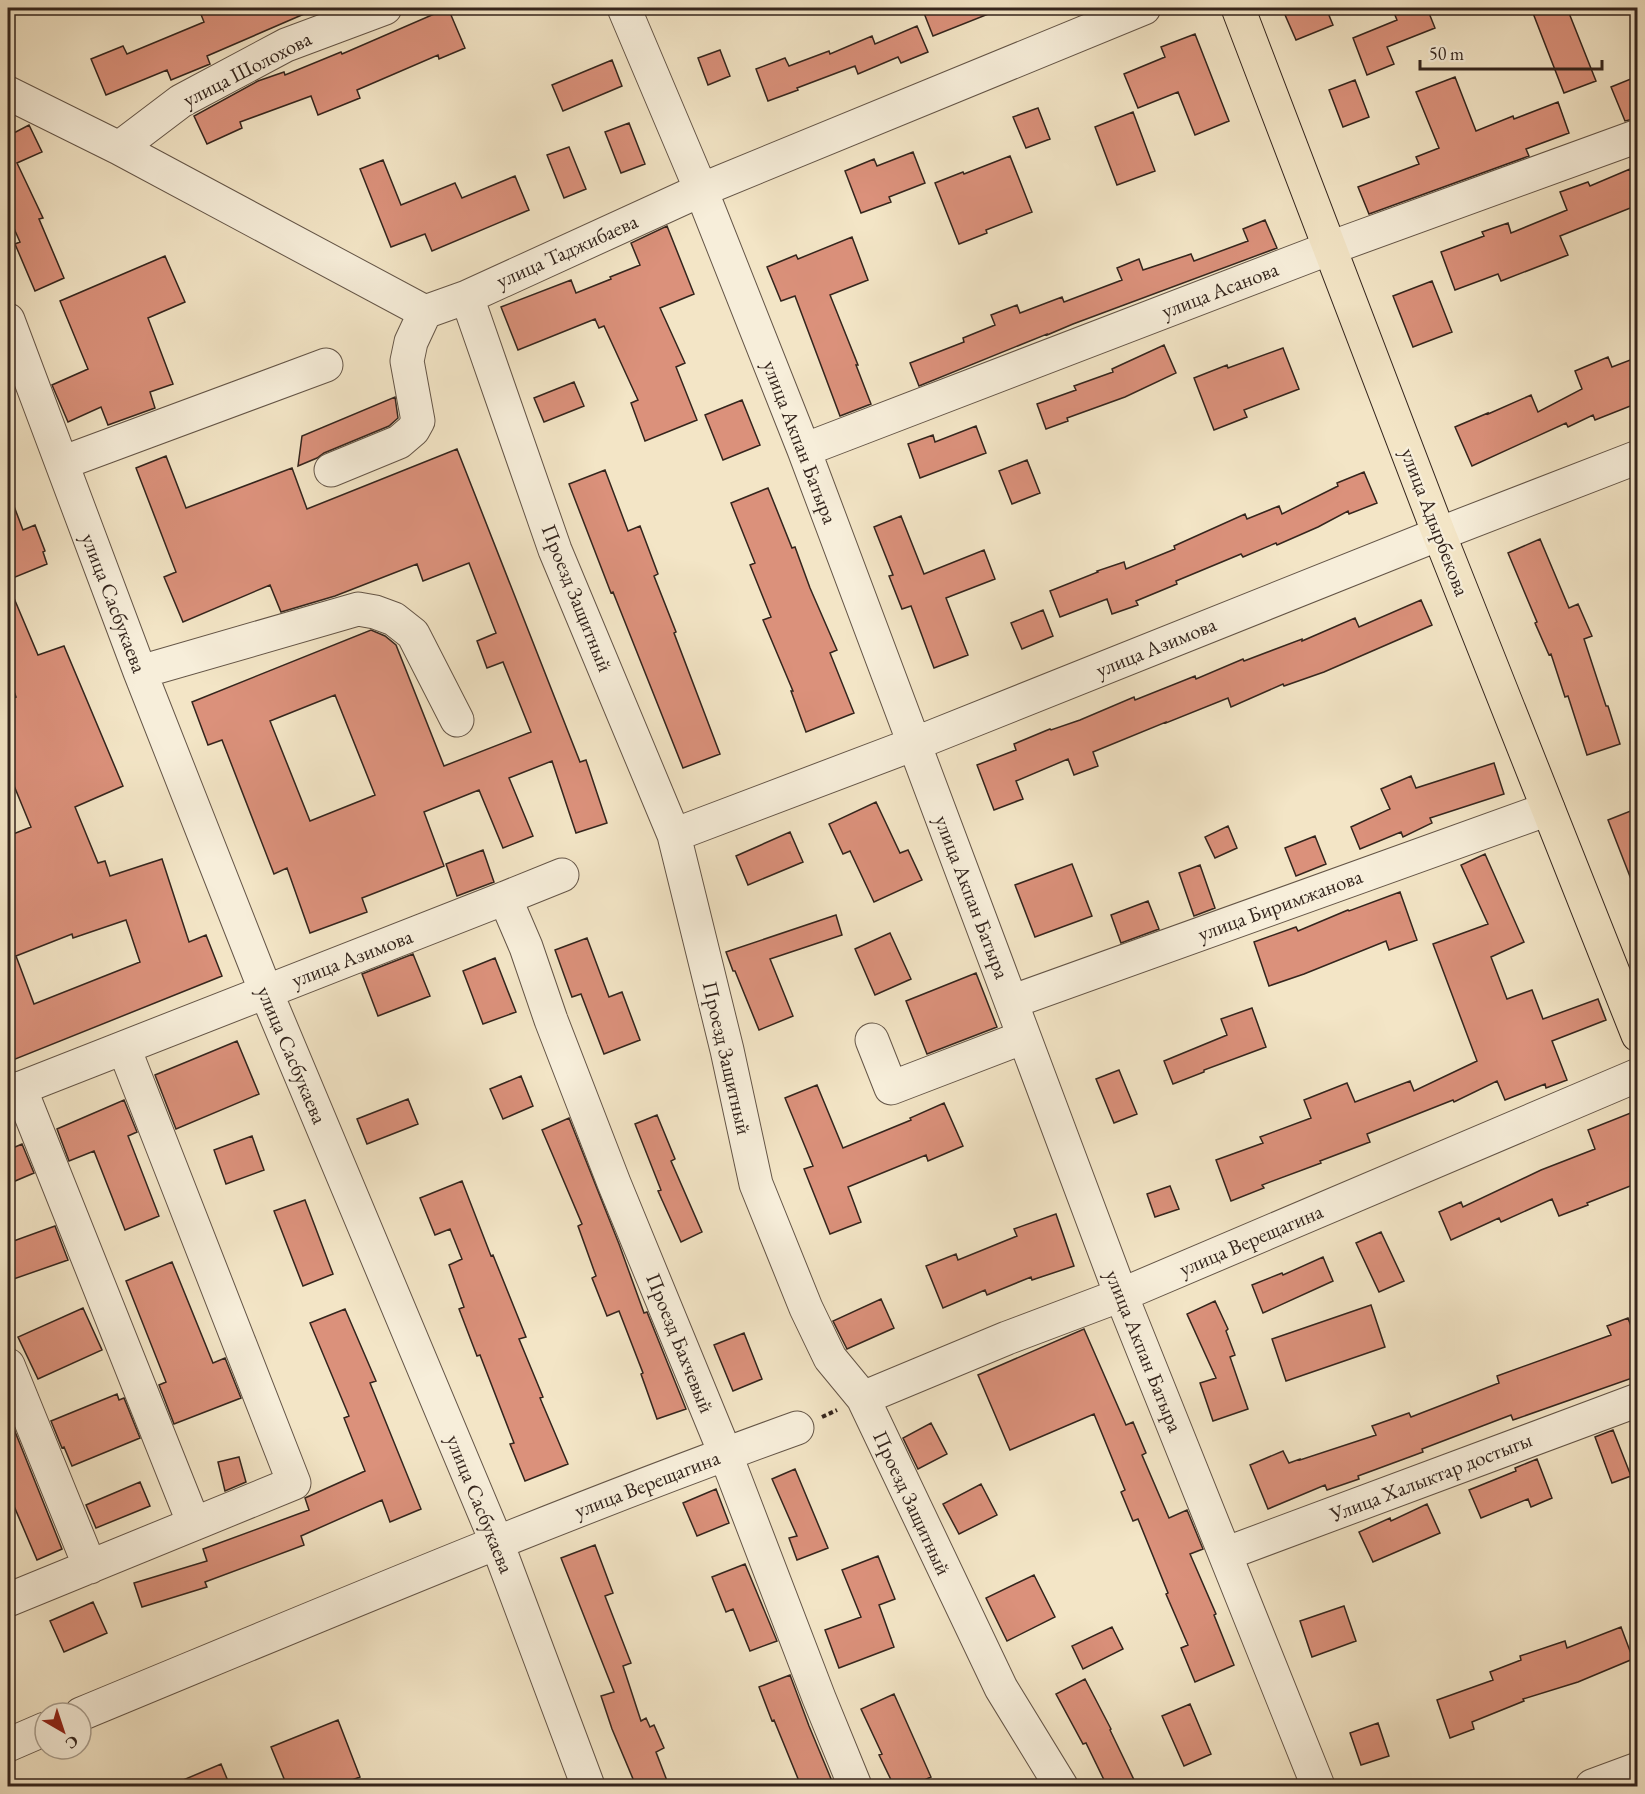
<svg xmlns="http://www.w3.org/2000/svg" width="1645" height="1794" font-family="'EB Garamond',serif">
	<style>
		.building { fill: #db917b; stroke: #34251d; stroke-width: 1.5; fill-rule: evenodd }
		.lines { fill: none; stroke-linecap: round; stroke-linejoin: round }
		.minor-casing { stroke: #645547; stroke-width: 35 }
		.major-casing { stroke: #34251d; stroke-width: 35 }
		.path { stroke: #34251d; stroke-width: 4; stroke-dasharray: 4.5 3; stroke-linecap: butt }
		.minor { stroke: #f7eeda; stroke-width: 33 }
		.major { stroke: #f3e5c6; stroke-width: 33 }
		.labels { text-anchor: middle; stroke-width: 4.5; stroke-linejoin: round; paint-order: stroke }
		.street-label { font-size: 21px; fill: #34251d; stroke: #f7eeda }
	</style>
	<rect width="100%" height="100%" fill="#f3e5c6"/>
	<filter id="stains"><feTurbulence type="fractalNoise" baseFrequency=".00333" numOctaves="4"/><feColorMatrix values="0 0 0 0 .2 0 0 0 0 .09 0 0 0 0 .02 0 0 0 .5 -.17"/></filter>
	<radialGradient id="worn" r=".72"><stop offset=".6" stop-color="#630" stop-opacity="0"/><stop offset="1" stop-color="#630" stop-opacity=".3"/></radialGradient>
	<!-- building -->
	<path class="building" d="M 211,8 L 318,8 L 207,56 L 210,64 L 171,80 L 167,70 L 106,95 L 91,59 L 123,46 L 127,54 L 204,22 L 200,12 Z
		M 448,8 L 465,48 L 439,59 L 438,55 L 357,90 L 360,98 L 318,115 L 311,96 L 240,122 L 242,128 L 207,144 L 194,116 L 258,81 L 284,72 L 285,75 L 341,52 L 342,54 Z
		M 922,8 L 1000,8 L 1001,9 L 933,36 Z
		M 1282,8 L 1326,8 L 1333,25 L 1296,40 Z
		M 1392,8 L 1427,8 L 1435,28 L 1387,47 L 1394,64 L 1367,75 L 1353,38 L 1397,20 Z
		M 1531,8 L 1567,8 L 1596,81 L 1564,93 Z
		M 917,26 L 928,52 L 901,63 L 898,57 L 858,74 L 855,66 L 797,88 L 798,90 L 768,101 L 756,69 L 785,58 L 789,66 L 829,51 L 830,54 L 872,36 L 875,44 Z
		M 1195,34 L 1229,121 L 1195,135 L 1178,92 L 1138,108 L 1124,74 L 1165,57 L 1161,47 Z
		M 720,50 L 730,76 L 708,85 L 698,58 Z
		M 612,60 L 622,86 L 563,111 L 552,85 Z
		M 1638,76 L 1638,118 L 1625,121 L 1611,87 Z
		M 1455,77 L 1476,131 L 1513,116 L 1514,119 L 1558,102 L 1569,133 L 1526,149 L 1529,156 L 1369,214 L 1358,187 L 1419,164 L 1416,157 L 1439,148 L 1416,92 Z
		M 1355,80 L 1369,117 L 1343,127 L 1329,90 Z
		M 1038,108 L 1050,139 L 1026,148 L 1013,117 Z
		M 1133,112 L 1155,171 L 1117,185 L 1095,127 Z
		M 629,123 L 645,164 L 621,173 L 605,132 Z
		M 29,125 L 42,152 L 17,163 L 43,218 L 39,219 L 64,278 L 35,291 L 15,244 L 20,242 L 8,215 L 8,136 Z
		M 569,147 L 586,189 L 564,198 L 547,155 Z
		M 913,152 L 925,183 L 889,197 L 891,202 L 861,213 L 845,171 L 874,159 L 877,166 Z
		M 1010,156 L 1032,212 L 986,230 L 987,233 L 959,244 L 935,183 L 963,172 L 964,174 Z
		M 383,160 L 401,205 L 455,183 L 462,198 L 515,176 L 529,210 L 432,251 L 425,234 L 391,247 L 360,169 Z
		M 1630,169 L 1638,186 L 1638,205 L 1560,236 L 1568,255 L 1501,281 L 1498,274 L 1455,290 L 1441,252 L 1484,236 L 1482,232 L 1508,223 L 1511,233 L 1567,210 L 1560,192 L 1588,182 L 1590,186 Z
		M 1265,220 L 1277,248 L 1073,324 L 1047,335 L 1047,334 L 919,386 L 910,363 L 964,342 L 963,338 L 995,325 L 991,315 L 1017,305 L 1020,313 L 1062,297 L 1064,302 L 1122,280 L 1117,268 L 1139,259 L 1143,270 L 1191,254 L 1194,261 L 1248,241 L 1243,229 Z
		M 667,226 L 694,294 L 660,308 L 685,363 L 676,367 L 697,420 L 645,441 L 631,403 L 638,400 L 604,326 L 599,328 L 595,319 L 518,350 L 501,307 L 571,280 L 576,293 L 611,279 L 610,277 L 640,265 L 631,243 Z
		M 852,237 L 868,280 L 830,295 L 858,365 L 856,365 L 871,404 L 840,416 L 795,296 L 781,301 L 767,267 L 796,255 L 798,259 Z
		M 165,256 L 185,302 L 148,318 L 173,384 L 150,392 L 155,408 L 108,425 L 101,407 L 68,422 L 52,385 L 88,369 L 60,301 Z
		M 1432,281 L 1452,332 L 1413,347 L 1393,296 Z
		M 1164,345 L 1176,373 L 1125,397 L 1067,418 L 1068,421 L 1046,429 L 1037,404 L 1076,390 L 1074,386 L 1113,372 L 1112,369 Z
		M 1283,348 L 1299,389 L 1244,410 L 1247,417 L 1214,430 L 1194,378 L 1227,365 L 1228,368 Z
		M 1608,357 L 1612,367 L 1638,357 L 1638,403 L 1595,420 L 1593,415 L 1568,427 L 1566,423 L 1472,466 L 1455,427 L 1488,413 L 1488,414 L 1531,395 L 1538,412 L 1582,389 L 1575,371 Z
		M 574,382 L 584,406 L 544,422 L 534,398 Z
		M 395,397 L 398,418 L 389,426 L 324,453 L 317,458 L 298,466 L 302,436 Z
		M 742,400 L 760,445 L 723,460 L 705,415 Z
		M 976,426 L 986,453 L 920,478 L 908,444 L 933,435 L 935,442 Z
		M 457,449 L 580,762 L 586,760 L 607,823 L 576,833 L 552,761 L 509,778 L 533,836 L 503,848 L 479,790 L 424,812 L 444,866 L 362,898 L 367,912 L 310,933 L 287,868 L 274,874 L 222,740 L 208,745 L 192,702 L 371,630 L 385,636 L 396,645 L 444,766 L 531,732 L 503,662 L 487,668 L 477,641 L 496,633 L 469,563 L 423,581 L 417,564 L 335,596 L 281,612 L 270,585 L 183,622 L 164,577 L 176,572 L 136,468 L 166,456 L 186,508 L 292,468 L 307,509 ZM 335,695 L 375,795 L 310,821 L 270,721 Z
		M 1027,460 L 1040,493 L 1012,504 L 999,471 Z
		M 605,470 L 628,531 L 640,526 L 658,574 L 654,576 L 676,632 L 674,633 L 720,754 L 683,768 L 613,592 L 611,593 L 569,484 Z
		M 1364,472 L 1377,503 L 1349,514 L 1348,511 L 1318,527 L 1277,545 L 1276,543 L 1243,557 L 1241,554 L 1176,581 L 1177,584 L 1136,601 L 1138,605 L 1112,614 L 1107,599 L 1060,617 L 1050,591 L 1098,572 L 1097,571 L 1124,562 L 1126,569 L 1175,549 L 1174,546 L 1245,514 L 1247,519 L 1279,506 L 1282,514 L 1338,486 L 1337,483 Z
		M 768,488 L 792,548 L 795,547 L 810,588 L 837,650 L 830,653 L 854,713 L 806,732 L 791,691 L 793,691 L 763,620 L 771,617 L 750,565 L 755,563 L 731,503 Z
		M 8,493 L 9,493 L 23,530 L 35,525 L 45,551 L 43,552 L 47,564 L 8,580 Z
		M 901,516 L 924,574 L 984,550 L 995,579 L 946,598 L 968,655 L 934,668 L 911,606 L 902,609 L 889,576 L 893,575 L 874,527 Z
		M 1540,539 L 1569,608 L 1578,604 L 1592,636 L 1584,639 L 1606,706 L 1608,706 L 1620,744 L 1587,755 L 1568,696 L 1565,697 L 1551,654 L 1549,655 L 1535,623 L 1537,622 L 1508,553 Z
		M 8,584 L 38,655 L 64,646 L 123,786 L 75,807 L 98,863 L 105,861 L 110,876 L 162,859 L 189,942 L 206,935 L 222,976 L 8,1062 L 8,836 L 31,827 L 8,771 L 8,701 L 16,697 L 8,674 ZM 126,920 L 140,962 L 34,1004 L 16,956 L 72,934 L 73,938 Z
		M 1421,600 L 1432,625 L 1324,672 L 1284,686 L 1283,684 L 1231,707 L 1228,698 L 1166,723 L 1166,722 L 1093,752 L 1098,766 L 1074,775 L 1068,759 L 1016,781 L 1023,799 L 994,810 L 977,765 L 1016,750 L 1014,744 L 1050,729 L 1051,730 L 1080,720 L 1134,697 L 1135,700 L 1195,676 L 1196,679 L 1243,659 L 1244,661 L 1302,639 L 1302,641 L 1355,618 L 1359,627 Z
		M 1043,610 L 1053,636 L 1022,649 L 1011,623 Z
		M 1494,763 L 1504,794 L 1430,818 L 1432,823 L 1403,837 L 1401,832 L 1360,849 L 1351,827 L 1390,809 L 1381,789 L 1411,776 L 1416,788 Z
		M 876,802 L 900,853 L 908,850 L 922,880 L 874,902 L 850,851 L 843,854 L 829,824 Z
		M 1638,808 L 1638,892 L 1636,892 L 1608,820 Z
		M 1228,826 L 1237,848 L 1215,858 L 1205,837 Z
		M 790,832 L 803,862 L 748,885 L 736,856 Z
		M 1315,836 L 1326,864 L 1296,876 L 1285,848 Z
		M 483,850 L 494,882 L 457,896 L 446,864 Z
		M 1485,854 L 1524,942 L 1491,957 L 1507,999 L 1532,990 L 1543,1019 L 1598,999 L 1606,1020 L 1552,1041 L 1567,1080 L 1546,1088 L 1545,1084 L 1505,1100 L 1497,1081 L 1454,1102 L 1453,1100 L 1367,1134 L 1370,1142 L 1320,1161 L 1321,1163 L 1262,1185 L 1264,1188 L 1231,1201 L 1216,1160 L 1263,1143 L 1260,1137 L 1311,1118 L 1304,1100 L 1347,1083 L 1355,1102 L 1410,1081 L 1414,1091 L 1477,1061 L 1433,944 L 1488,924 L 1461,865 Z
		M 1072,864 L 1092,916 L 1035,937 L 1015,885 Z
		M 1200,865 L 1215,908 L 1194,916 L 1179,873 Z
		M 1400,892 L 1417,940 L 1389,950 L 1386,941 L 1304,974 L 1269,986 L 1254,942 L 1296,927 L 1298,931 L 1348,910 L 1349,911 Z
		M 1148,901 L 1159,929 L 1121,943 L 1111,915 Z
		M 836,915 L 842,935 L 770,959 L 793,1016 L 759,1030 L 735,971 L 733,971 L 726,952 Z
		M 890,933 L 911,979 L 875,995 L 855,949 Z
		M 587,938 L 609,997 L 622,992 L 640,1040 L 604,1054 L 581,994 L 572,997 L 555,950 Z
		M 413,954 L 430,996 L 378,1016 L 362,974 Z
		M 495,958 L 516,1012 L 483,1024 L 463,971 Z
		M 976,973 L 997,1027 L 927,1054 L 906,1001 Z
		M 1252,1008 L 1266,1047 L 1204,1070 L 1204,1072 L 1173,1084 L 1164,1061 L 1227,1035 L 1221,1019 Z
		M 237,1041 L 259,1094 L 176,1129 L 155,1075 Z
		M 1119,1070 L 1137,1114 L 1114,1123 L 1096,1079 Z
		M 521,1076 L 533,1106 L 503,1119 L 490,1089 Z
		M 817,1085 L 843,1148 L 911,1120 L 910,1118 L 944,1103 L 963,1146 L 928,1161 L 926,1155 L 848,1187 L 861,1222 L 830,1234 L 804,1169 L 813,1166 L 785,1098 Z
		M 408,1099 L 418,1124 L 367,1144 L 357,1119 Z
		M 124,1100 L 137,1132 L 128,1136 L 159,1216 L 125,1230 L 94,1151 L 69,1161 L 57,1129 Z
		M 1638,1110 L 1638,1183 L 1587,1203 L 1588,1205 L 1559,1216 L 1552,1199 L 1501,1222 L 1499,1218 L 1451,1240 L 1439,1212 L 1461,1202 L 1463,1207 L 1541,1170 L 1595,1149 L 1588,1130 Z
		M 657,1115 L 675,1159 L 671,1161 L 702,1232 L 681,1242 L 658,1191 L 661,1190 L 635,1124 Z
		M 569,1118 L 619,1244 L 644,1313 L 647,1312 L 686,1409 L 657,1419 L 641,1374 L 643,1373 L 619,1311 L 607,1316 L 592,1278 L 596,1276 L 578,1226 L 582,1224 L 542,1130 Z
		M 252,1136 L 264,1170 L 226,1184 L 214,1150 Z
		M 22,1144 L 34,1173 L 8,1184 L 8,1150 Z
		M 462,1181 L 491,1256 L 493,1255 L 526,1337 L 519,1339 L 543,1397 L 540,1398 L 568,1464 L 525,1481 L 510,1444 L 514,1443 L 480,1355 L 477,1356 L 459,1309 L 464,1307 L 449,1265 L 462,1259 L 450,1229 L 435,1235 L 420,1198 Z
		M 1170,1186 L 1179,1209 L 1155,1217 L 1147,1194 Z
		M 305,1200 L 333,1274 L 303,1286 L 274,1211 Z
		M 1056,1214 L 1074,1266 L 1032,1280 L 1031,1277 L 987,1295 L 985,1290 L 943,1308 L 926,1266 L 956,1254 L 958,1260 L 1017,1236 L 1014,1229 Z
		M 55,1226 L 68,1260 L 8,1281 L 8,1243 Z
		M 1381,1232 L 1404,1281 L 1379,1292 L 1356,1243 Z
		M 1323,1257 L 1333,1281 L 1263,1313 L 1252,1285 L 1282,1273 L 1283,1275 Z
		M 172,1262 L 213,1363 L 225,1358 L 241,1398 L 174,1424 L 159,1385 L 166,1382 L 126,1281 Z
		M 881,1299 L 894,1328 L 847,1349 L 833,1321 Z
		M 1215,1301 L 1228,1329 L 1226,1331 L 1235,1355 L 1230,1357 L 1248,1409 L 1213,1421 L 1200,1383 L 1216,1378 L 1187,1314 Z
		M 1371,1305 L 1385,1347 L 1286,1381 L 1272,1339 Z
		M 83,1308 L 102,1350 L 38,1379 L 18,1337 Z
		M 345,1309 L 376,1381 L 370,1383 L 421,1509 L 390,1522 L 382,1500 L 301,1536 L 304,1545 L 205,1582 L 207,1587 L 142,1607 L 134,1583 L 207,1561 L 203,1549 L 309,1510 L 305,1498 L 365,1471 L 344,1418 L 349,1416 L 310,1323 Z
		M 1628,1318 L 1638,1345 L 1638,1376 L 1513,1420 L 1511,1415 L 1422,1449 L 1423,1452 L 1358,1476 L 1359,1479 L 1327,1490 L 1325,1485 L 1268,1509 L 1250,1465 L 1283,1451 L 1289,1463 L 1300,1459 L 1300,1460 L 1376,1435 L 1372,1426 L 1409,1413 L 1411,1417 L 1499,1383 L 1497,1376 L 1611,1335 L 1607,1326 Z
		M 1084,1329 L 1126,1425 L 1133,1422 L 1146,1453 L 1142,1455 L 1169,1518 L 1187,1510 L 1203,1549 L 1190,1554 L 1216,1614 L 1214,1615 L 1234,1665 L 1195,1682 L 1181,1648 L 1188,1645 L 1166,1594 L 1168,1593 L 1138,1519 L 1133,1521 L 1121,1492 L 1125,1490 L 1094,1414 L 1010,1450 L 978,1375 Z
		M 744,1333 L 762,1379 L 733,1391 L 714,1345 Z
		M 117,1394 L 119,1400 L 124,1398 L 140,1438 L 72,1466 L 64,1447 L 62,1448 L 51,1421 Z
		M 8,1414 L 62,1549 L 37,1560 L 8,1492 Z
		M 931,1423 L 947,1454 L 918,1469 L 903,1438 Z
		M 1613,1430 L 1631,1476 L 1612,1483 L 1595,1437 Z
		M 239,1457 L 246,1482 L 225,1491 L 218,1462 Z
		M 1537,1459 L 1552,1498 L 1531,1507 L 1528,1499 L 1481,1518 L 1469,1490 L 1516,1471 L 1515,1468 Z
		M 795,1469 L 828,1548 L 797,1560 L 789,1538 L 797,1536 L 772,1479 Z
		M 140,1482 L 150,1506 L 96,1528 L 86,1505 Z
		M 981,1484 L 997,1515 L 959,1534 L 943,1504 Z
		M 716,1489 L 729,1523 L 697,1536 L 683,1503 Z
		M 1427,1504 L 1440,1533 L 1373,1562 L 1359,1532 L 1390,1518 L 1391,1521 Z
		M 595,1545 L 613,1593 L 605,1596 L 631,1663 L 623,1666 L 641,1721 L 646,1718 L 650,1727 L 654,1725 L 664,1748 L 656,1752 L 669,1786 L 636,1786 L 612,1729 L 601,1696 L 614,1692 L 561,1558 Z
		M 878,1556 L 895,1599 L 879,1605 L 894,1647 L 839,1668 L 825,1630 L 861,1617 L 842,1570 Z
		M 745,1564 L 777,1641 L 750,1651 L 733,1609 L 726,1612 L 712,1577 Z
		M 1034,1575 L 1055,1617 L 1007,1641 L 986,1598 Z
		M 93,1602 L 107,1633 L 64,1652 L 50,1621 Z
		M 1344,1606 L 1356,1641 L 1312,1657 L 1300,1621 Z
		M 1112,1627 L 1123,1649 L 1083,1669 L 1072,1646 Z
		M 1621,1627 L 1633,1659 L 1578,1682 L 1523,1699 L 1524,1701 L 1472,1722 L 1474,1729 L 1450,1738 L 1437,1700 L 1493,1680 L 1490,1672 L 1521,1660 L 1520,1656 L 1565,1641 L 1567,1648 Z
		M 790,1675 L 809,1726 L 834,1786 L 801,1786 L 774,1720 L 772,1721 L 759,1687 Z
		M 1085,1679 L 1111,1729 L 1110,1730 L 1137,1786 L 1107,1786 L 1086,1743 L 1083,1744 L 1056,1694 Z
		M 894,1694 L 931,1777 L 911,1786 L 894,1786 L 879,1755 L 882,1754 L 861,1709 Z
		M 1190,1704 L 1211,1754 L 1184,1766 L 1162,1716 Z
		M 338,1720 L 360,1777 L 336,1786 L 287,1786 L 271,1747 Z
		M 1378,1723 L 1389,1756 L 1361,1765 L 1350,1733 Z
		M 221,1764 L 230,1786 L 169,1786 Z"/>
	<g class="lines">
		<!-- minor casing -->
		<g class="minor-casing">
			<path id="minor" d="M 624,8 L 701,190 L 804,450 L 1121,1295 L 1318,1786
				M 8,93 L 119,148 L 425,312 L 467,297 L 701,190 L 1144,8
				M 119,148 L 181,101 L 286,45 L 385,8
				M 467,297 L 555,550 L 674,835 L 727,1050 L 756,1184 L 806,1308 L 830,1358 L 863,1398 L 1001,1688 L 1061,1786
				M 8,320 L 140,672 L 266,992 L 497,1543 L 588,1786
				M 804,450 L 1330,248 L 1638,136
				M 62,463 L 326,365
				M 331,470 L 399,442 L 413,430 L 418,421 L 407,361 L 411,342 L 425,312
				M 140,672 L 358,609 L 375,612 L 394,619 L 413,634 L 457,720
				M 674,835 L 914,744 L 1439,534 L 1638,457
				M 505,898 L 526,947 L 551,1020 L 614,1183 L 725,1453 L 819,1698 L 855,1786
				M 1011,1002 L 1548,809
				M 872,1040 L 891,1088 L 1024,1037
				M 20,1088 L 194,1524
				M 8,1093 L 505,898 L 562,875
				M 8,1365 L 90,1567
				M 863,1398 L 1007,1338 L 1121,1295 L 1638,1075
				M 1225,1554 L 1638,1400
				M 8,1600 L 294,1483 L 124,1048
				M 81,1714 C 318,1616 555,1515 797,1428
				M 8,1745 L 45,1729
				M 1592,1786 L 1638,1769"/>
		</g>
		<!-- major casing -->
		<g class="major-casing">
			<path id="major" d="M 1238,8 L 1439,534 L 1638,1035"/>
		</g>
		<!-- path -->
		<path class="path" d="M 822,1417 L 837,1410"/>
		<!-- minor -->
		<use href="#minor" class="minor"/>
		<!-- major -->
		<use href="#major" class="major"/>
	</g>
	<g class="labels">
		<!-- street labels -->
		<g class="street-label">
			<text transform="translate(247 69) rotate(-27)" y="7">улица Шолохова</text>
			<text transform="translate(567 251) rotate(-24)" y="7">улица Таджибаева</text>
			<text transform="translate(1220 290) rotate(-21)" y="7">улица Асанова</text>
			<text transform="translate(800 442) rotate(69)" y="7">улица Акпан Батыра</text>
			<text transform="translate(1435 522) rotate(69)" y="7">улица Адырбекова</text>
			<text transform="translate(577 598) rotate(68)" y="7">Проезд Защитный</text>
			<text transform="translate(114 603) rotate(69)" y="7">улица Сасбукаева</text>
			<text transform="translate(1156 647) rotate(-22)" y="7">улица Азимова</text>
			<text transform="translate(972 897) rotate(69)" y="7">улица Акпан Батыра</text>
			<text transform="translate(1280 905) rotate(-20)" y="7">улица Биримжанова</text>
			<text transform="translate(352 958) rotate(-21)" y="7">улица Азимова</text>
			<text transform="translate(292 1055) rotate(67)" y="7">улица Сасбукаева</text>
			<text transform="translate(727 1058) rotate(77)" y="7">Проезд Защитный</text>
			<text transform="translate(1251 1240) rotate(-23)" y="7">улица Верещагина</text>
			<text transform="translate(680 1343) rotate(68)" y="7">Проезд Бахчевый</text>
			<text transform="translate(1144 1351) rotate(68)" y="7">улица Акпан Батыра</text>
			<text transform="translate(1431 1477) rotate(-21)" y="7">Улица Халыктар достыгы</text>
			<text transform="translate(647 1484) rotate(-21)" y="7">улица Верещагина</text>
			<text transform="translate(912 1503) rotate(65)" y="7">Проезд Защитный</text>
			<text transform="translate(480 1504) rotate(68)" y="7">улица Сасбукаева</text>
		</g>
	</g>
	<!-- margin -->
	<rect width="1645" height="1794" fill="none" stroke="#f3e5c6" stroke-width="30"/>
	<rect x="9" y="9" width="1627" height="1776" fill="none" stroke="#34251d" stroke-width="3"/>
	<rect x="15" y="15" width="1615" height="1764" fill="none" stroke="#34251d" stroke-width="1.5"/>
	<!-- north arrow -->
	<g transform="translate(63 1731) rotate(141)"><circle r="28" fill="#f7eeda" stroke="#a99e8e" stroke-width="1.5"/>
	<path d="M0-4.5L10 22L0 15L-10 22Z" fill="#8f2418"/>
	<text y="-9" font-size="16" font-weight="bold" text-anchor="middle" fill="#34251d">С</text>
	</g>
	<!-- scale -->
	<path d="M1420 60v9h182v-9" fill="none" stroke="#34251d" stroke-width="3"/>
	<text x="1429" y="60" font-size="18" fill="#34251d" stroke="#f7eeda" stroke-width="4.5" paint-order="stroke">50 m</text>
	<rect width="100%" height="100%" filter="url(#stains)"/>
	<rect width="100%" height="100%" fill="url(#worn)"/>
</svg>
